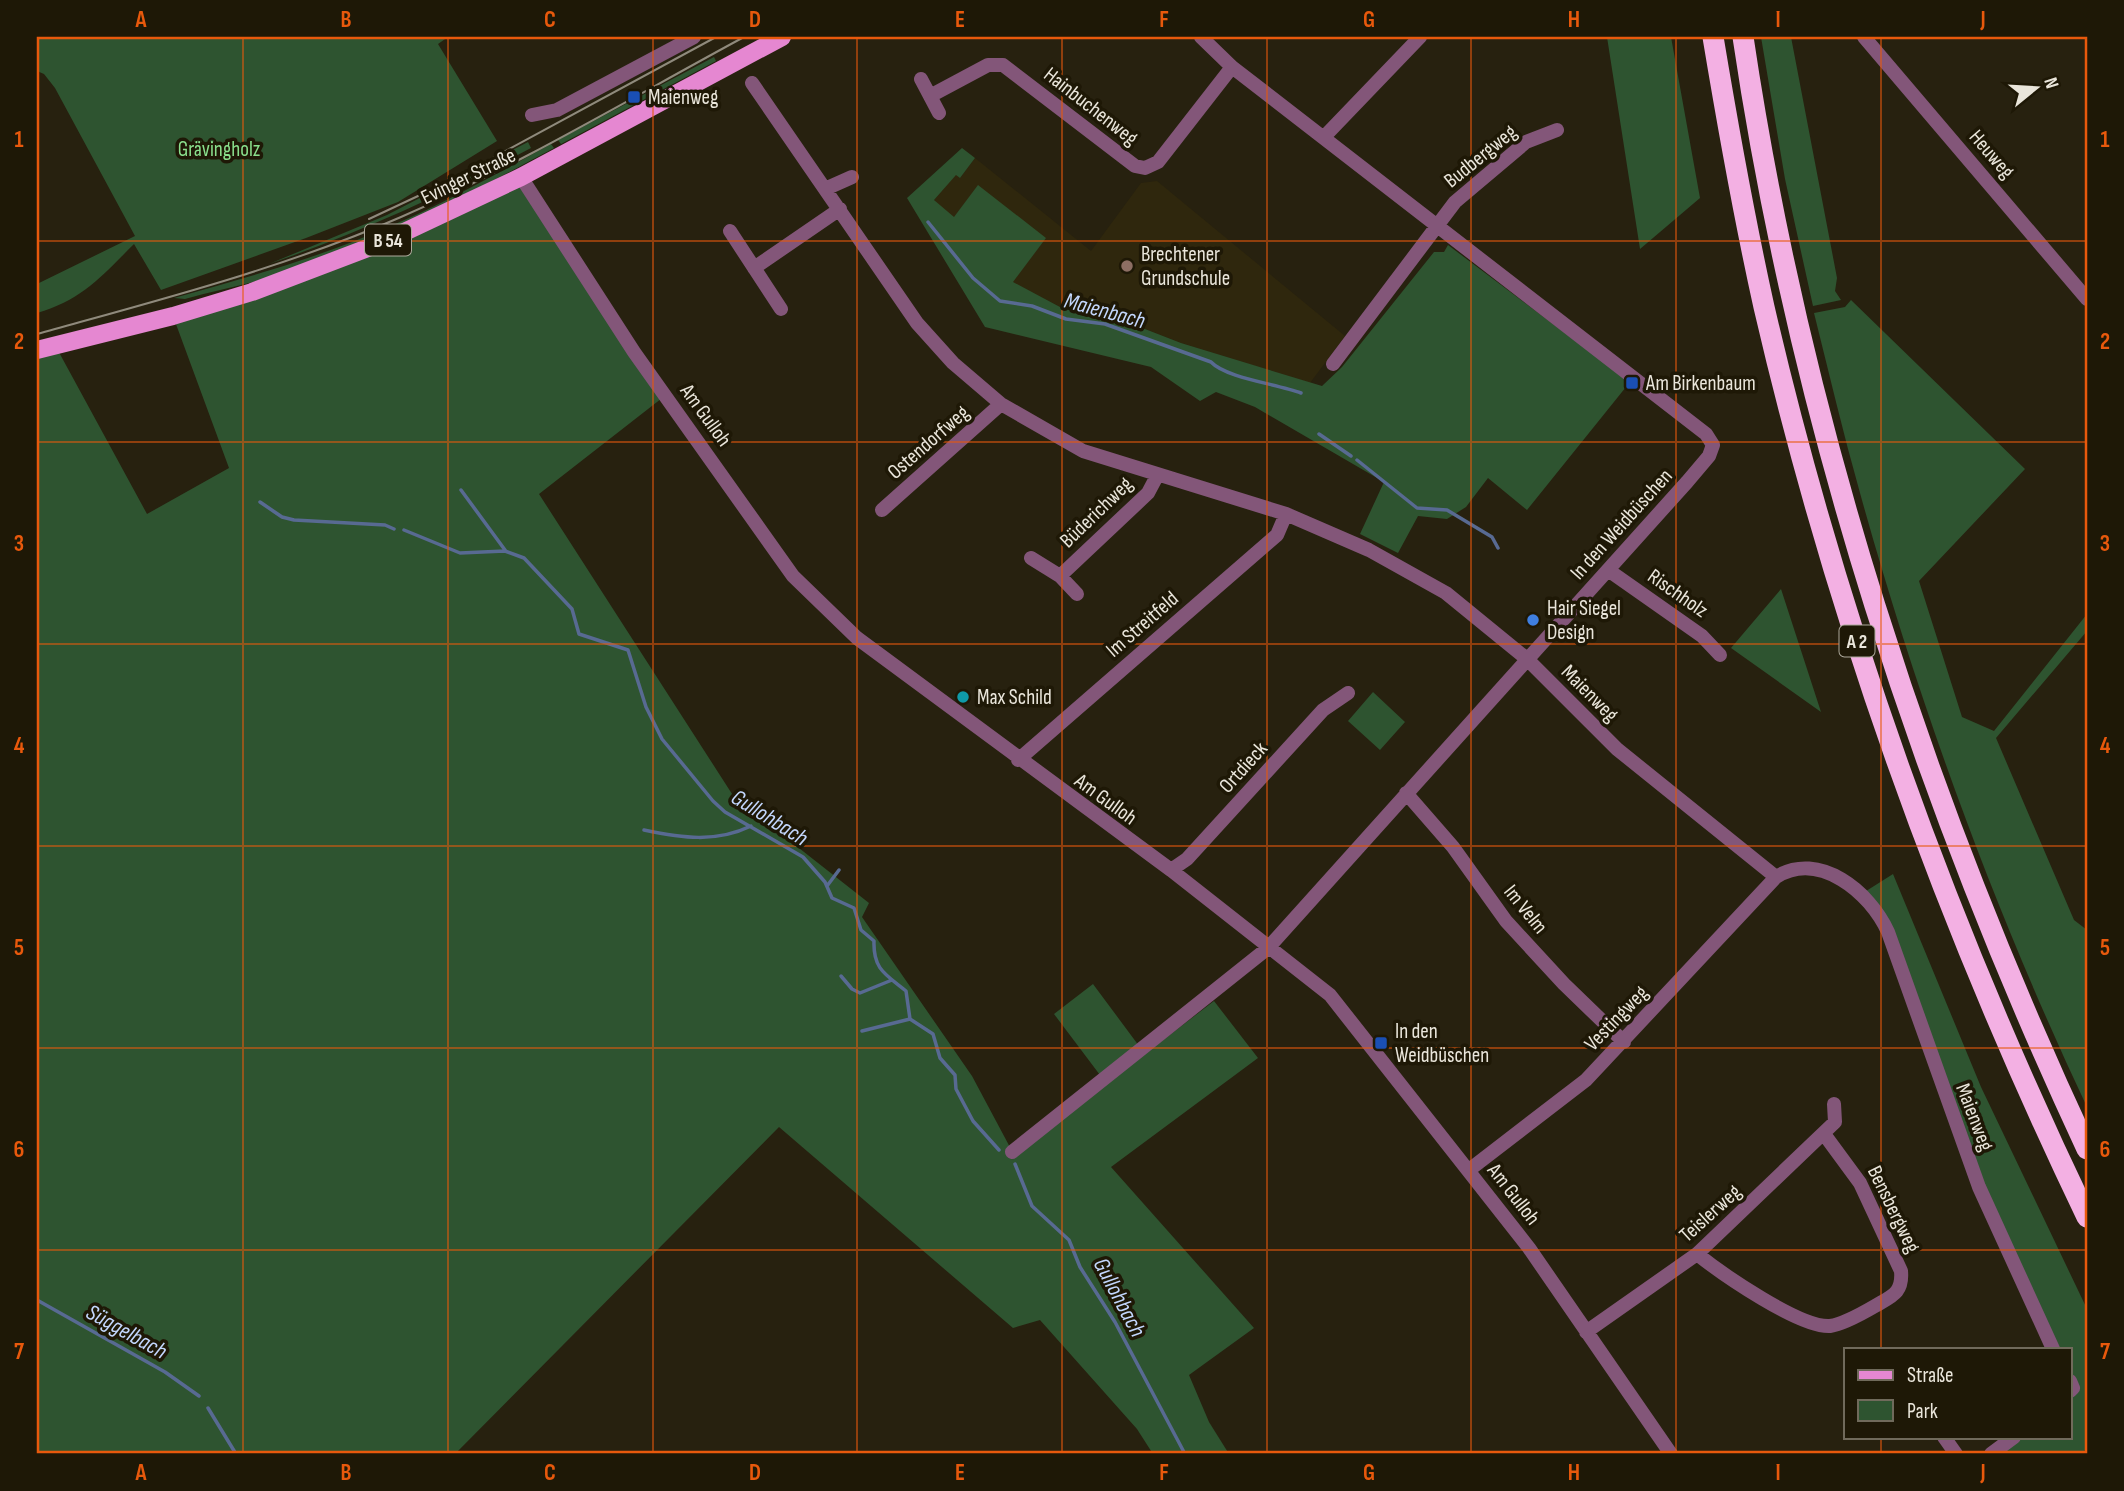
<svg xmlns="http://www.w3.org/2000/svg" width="2124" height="1491" font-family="'Sofia Sans Condensed',sans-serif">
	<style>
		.built { fill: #2f270d }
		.green { fill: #2e5430 }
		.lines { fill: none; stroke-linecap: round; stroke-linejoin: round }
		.stream { stroke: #586a92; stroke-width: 3.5 }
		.minor { stroke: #835679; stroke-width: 14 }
		.primary { stroke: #e587d1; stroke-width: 18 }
		.motorway { stroke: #f3b0e3; stroke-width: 21 }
		.tram { stroke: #8f8a7c; stroke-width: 2 }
		.grid { fill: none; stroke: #e8590c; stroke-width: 2; stroke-opacity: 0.55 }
		.transit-dot { fill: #1a4fb4; stroke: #1e1806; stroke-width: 2.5 }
		.education-dot { fill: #8d6e63; stroke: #1e1806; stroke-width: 2.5 }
		.shop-dot { fill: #3f7fe0; stroke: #1e1806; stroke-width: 2.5 }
		.culture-dot { fill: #0f9aa8; stroke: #1e1806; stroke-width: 2.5 }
		.labels { text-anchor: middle; stroke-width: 7; stroke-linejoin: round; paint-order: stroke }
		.shield { fill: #1e1806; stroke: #ada89b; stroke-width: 2 }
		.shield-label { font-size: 19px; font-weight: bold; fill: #eae6db }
		.poi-label { font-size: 21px; fill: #eae6db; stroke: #1e1806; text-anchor: start }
		.street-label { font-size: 21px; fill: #eae6db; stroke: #1e1806 }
		.park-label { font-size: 21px; fill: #8ae08d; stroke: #1e1806 }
		.water-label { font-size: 23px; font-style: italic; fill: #c3d7fd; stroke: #1e1806 }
		.neatline { fill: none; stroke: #e8590c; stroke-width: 2.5 }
		.grid-label { font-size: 23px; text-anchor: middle; font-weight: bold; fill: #e8590c }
	</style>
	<rect width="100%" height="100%" fill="#27210f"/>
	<!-- built -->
	<path class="built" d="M 975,158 L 1091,251 L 1141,183 L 1157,181 L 1345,336 L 1310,383 L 1181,343 L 1109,315 L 1060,307 L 1012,282 L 934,200 L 956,174 L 960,178 Z"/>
	<!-- green -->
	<path class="green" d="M 37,37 L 448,37 L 438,44 L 497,141 L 398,202 L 306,238 L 161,290 L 134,244 C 101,277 82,300 37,313 L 37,284 L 135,236 L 55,88 L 44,74 L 37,71 Z
		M 1607,37 L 1671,37 L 1700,198 L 1640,249 Z
		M 1761,37 L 1791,37 L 1837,278 L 1835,291 L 1841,300 L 1813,306 L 1785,179 Z
		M 714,57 L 716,61 L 561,144 L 558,140 Z
		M 528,142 L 531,148 C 446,193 360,233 269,264 L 387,215 Z
		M 551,144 L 554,148 C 463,197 367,249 268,278 C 240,286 212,291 185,299 L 174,298 C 245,278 318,258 386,228 C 444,204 498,173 551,144 Z
		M 962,148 L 975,158 L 960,178 L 956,175 L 934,200 L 954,217 L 978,185 L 1046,238 L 1013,282 L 1060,307 L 1109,315 L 1181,343 L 1322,386 L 1342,367 L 1434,252 L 1444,252 L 1448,245 L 1630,382 L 1527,510 L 1488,478 L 1466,507 L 1447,519 L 1418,516 L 1398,553 L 1360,534 L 1384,482 L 1255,407 L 1216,392 L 1200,401 L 1151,367 L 985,327 L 907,198 Z
		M 521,177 L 666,395 L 539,494 L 734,797 L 869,903 L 862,917 L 972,1076 L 1012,1151 L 1106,1083 L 1054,1014 L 1093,984 L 1145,1054 L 1214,1001 L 1258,1058 L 1111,1167 L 1254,1328 L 1189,1375 L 1209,1422 L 1229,1454 L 1153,1454 L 1137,1429 L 1040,1320 L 1013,1328 L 779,1127 L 455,1454 L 37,1454 L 37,350 L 55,345 L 147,514 L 229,468 L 173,316 L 252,292 Z
		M 1851,300 L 2025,469 L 1919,581 L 1962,717 L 1994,731 L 2087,614 L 2087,631 L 1996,738 L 2074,920 L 2087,930 L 2087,1107 C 1994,910 1918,702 1860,493 C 1843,433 1829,373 1814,313 L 1845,307 Z
		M 1781,589 L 1821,712 L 1731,648 Z
		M 1373,692 L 1405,722 L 1380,750 L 1348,721 Z
		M 1893,874 L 1981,1087 L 2087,1309 L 2087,1449 L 2079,1454 L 1991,1454 L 2014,1437 L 2070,1437 L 2070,1349 L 2053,1349 L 1979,1187 L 1888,932 L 1863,893 Z"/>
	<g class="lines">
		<!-- stream -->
		<path class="stream" d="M 928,222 L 973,278 L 1000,301 L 1032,306 L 1066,319 L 1105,324 L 1211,362 C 1226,378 1277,384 1301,393
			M 1319,434 L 1351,456
			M 1357,460 L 1417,508 L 1447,510 L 1492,537 L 1498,548
			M 461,490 L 505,550
			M 260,502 L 282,517 L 294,520 L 385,525 L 394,529
			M 404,530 L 460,553 L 505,551 L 524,558 L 572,609 L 579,634 L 628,650 L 646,707 L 662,739 L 713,801 L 725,812 L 803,857 L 825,882 L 832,898 L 854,908 L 861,930 L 874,941 C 873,969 885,974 906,991 L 910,1019 L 933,1034 L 940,1058 L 955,1075 L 956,1089 L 973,1121 L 999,1150
			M 644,830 C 682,838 716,843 751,826
			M 827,886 L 839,870
			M 841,976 L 852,989 L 860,993 L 892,980
			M 862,1031 L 910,1019
			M 1015,1164 L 1032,1206 L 1069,1240 L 1080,1267 L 1115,1322 L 1185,1454
			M 37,1300 L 165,1372 L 199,1396
			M 208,1408 L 236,1454"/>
		<!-- minor -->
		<path class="minor" d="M 1864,37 L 2087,299
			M 921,79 L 939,113
			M 752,83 L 917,323 L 953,363 L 1001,404 L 1083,451 L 1286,514 L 1369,550 L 1446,593 L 1527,659 L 1617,749 L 1776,877 C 1819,850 1870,892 1888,932 L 1979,1187 L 2053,1349
			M 930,96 L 988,65 L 1003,65 L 1135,166 L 1145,168 L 1158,162 L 1232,67
			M 532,115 L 557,110 L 694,37
			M 1324,137 L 1420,37
			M 521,177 L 634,352 L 793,576 L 857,638 L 1171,870 L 1330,995 L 1529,1248 L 1671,1454
			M 825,189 L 852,177
			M 730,231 L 781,309
			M 754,268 L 840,209
			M 1333,364 L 1455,202 L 1526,142 L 1557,130
			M 882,510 L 1001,404
			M 1031,558 L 1060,576
			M 1608,570 L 1702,636 L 1720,655
			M 1077,594 L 1060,576 L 1148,493 L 1157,476
			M 1018,760 L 1277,535 L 1286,514
			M 1406,793 L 1453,847 L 1506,921 L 1564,984 L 1624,1042
			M 1171,870 L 1187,859 L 1323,710 L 1348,693
			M 1012,1152 L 1268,948 L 1687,482 L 1709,456 L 1713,445 L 1706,434 L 1232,67 L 1201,37
			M 1469,1170 L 1586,1080 L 1776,877
			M 1697,1254 C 1722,1274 1800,1328 1830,1326 C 1844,1324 1863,1313 1875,1306 C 1892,1296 1903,1293 1901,1271 L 1860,1183 L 1824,1134
			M 1586,1332 L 1697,1254 L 1835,1122 L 1834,1104
			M 2070,1381 L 2073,1388 L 2070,1391
			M 1944,1437 L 1956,1454
			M 1991,1454 L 2014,1437"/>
		<!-- primary -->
		<path class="primary" d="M 37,350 L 173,316 L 252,292 L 381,243 L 521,177 L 782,37"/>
		<!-- motorway -->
		<path class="motorway" d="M 1713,37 C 1728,127 1744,217 1764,307 C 1837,622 1947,926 2087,1217
			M 1743,37 C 1800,421 1923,798 2087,1149"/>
		<!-- tram -->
		<path class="tram" d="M 369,219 L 450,181 L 716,37
			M 37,334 C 159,300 284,268 401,217 C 519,165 631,98 744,37"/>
	</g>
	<!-- grid -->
	<path class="grid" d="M 243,37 L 243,1454M 448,37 L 448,1454M 653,37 L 653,1454M 857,37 L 857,1454M 1062,37 L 1062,1454M 1267,37 L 1267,1454M 1471,37 L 1471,1454M 1676,37 L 1676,1454M 1881,37 L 1881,1349M 37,241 L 2087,241M 37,442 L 2087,442M 37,644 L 2087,644M 37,846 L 2087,846M 37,1048 L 2087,1048M 37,1250 L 2087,1250M 1881,1437 L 1881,1454"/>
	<!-- markers -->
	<g class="transit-dot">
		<rect x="627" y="90" width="14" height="14" rx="3.5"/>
		<rect x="1625" y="376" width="14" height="14" rx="3.5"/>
		<rect x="1374" y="1036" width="14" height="14" rx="3.5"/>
	</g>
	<circle class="education-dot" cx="1127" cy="266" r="7"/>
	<circle class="shop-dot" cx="1533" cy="620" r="7"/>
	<circle class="culture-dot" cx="963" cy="697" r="7"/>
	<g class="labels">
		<!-- shield labels -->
		<g class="shield">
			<rect x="365" y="224.5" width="46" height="31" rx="5"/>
			<rect x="1839.5" y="625.5" width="35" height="31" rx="5"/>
		</g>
		<g class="shield-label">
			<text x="388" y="247">B 54</text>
			<text x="1857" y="648">A 2</text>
		</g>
		<!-- poi labels -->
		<g class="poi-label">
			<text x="648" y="104">Maienweg</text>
			<text x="1141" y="261">Brechtener<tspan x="1141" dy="24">Grundschule</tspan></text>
			<text x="1646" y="390">Am Birkenbaum</text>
			<text x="1547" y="615">Hair Siegel<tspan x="1547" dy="24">Design</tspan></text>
			<text x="977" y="704">Max Schild</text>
			<text x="1395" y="1038">In den<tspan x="1395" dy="24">Weidbüschen</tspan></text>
		</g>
		<!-- street labels -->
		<g class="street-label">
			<text transform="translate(1091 106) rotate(38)" y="7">Hainbuchenweg</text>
			<text transform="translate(1992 154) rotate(49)" y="7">Heuweg</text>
			<text transform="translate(1480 156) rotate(-39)" y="7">Budbergweg</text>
			<text transform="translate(468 176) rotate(-26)" y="7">Evinger Straße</text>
			<text transform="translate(706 415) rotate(54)" y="7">Am Gulloh</text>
			<text transform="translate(928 442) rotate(-41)" y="7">Ostendorfweg</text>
			<text transform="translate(1096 512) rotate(-44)" y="7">Büderichweg</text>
			<text transform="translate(1621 524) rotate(-48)" y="7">In den Weidbüschen</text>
			<text transform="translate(1678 593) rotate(35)" y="7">Rischholz</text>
			<text transform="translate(1142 624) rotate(-41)" y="7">Im Streitfeld</text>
			<text transform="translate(1590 693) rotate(45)" y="7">Maienweg</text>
			<text transform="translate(1243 767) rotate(-48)" y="7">Ortdieck</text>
			<text transform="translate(1106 799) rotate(36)" y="7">Am Gulloh</text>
			<text transform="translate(1526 909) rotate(51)" y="7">Im Velm</text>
			<text transform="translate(1616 1018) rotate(-46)" y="7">Vestingweg</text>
			<text transform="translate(1975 1117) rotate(69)" y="7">Maienweg</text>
			<text transform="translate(1514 1194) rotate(52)" y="7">Am Gulloh</text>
			<text transform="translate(1894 1209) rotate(64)" y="7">Bensbergweg</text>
			<text transform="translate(1710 1213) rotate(-42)" y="7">Teislerweg</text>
		</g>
		<!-- park labels -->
		<g class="park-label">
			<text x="219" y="156">Grävingholz</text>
		</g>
		<!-- water labels -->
		<g class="water-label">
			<text transform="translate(1105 310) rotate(15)" y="8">Maienbach</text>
			<text transform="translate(770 817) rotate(32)" y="8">Gullohbach</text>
			<text transform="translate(1120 1297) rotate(62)" y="8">Gullohbach</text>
			<text transform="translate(127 1331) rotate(29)" y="8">Süggelbach</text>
		</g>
	</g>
	<!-- border -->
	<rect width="2124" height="1491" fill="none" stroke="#1e1806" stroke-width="77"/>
	<!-- legend -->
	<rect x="1844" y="1348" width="228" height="91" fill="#1e1806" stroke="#706a5b" stroke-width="2"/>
	<rect x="1858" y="1370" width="35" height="10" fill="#e587d1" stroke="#706a5b" stroke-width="2"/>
	<text x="1907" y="1382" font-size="21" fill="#eae6db">Straße</text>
	<rect x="1858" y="1400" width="35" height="21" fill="#2e5430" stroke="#706a5b" stroke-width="2"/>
	<text x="1907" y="1418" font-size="21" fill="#eae6db">Park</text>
	<!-- north arrow -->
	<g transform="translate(2036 88) rotate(72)" stroke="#1e1806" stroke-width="5" paint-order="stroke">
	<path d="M0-5L12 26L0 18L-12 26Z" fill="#eae6db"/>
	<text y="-10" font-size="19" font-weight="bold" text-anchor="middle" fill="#eae6db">N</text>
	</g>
	<rect x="38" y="38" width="2048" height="1414" class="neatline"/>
	<g class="grid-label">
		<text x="141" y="27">A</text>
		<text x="346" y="27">B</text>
		<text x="550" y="27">C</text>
		<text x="755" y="27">D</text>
		<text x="960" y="27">E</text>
		<text x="1164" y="27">F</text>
		<text x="1369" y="27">G</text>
		<text x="1574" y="27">H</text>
		<text x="1778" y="27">I</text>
		<text x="1983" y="27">J</text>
		<text x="19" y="147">1</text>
		<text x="2105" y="147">1</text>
		<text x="19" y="349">2</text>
		<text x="2105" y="349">2</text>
		<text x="19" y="551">3</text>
		<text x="2105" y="551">3</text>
		<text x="19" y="753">4</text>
		<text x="2105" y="753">4</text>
		<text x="19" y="955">5</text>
		<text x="2105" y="955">5</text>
		<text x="19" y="1157">6</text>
		<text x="2105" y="1157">6</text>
		<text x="19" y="1359">7</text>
		<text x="2105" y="1359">7</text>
		<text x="141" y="1480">A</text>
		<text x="346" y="1480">B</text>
		<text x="550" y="1480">C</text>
		<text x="755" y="1480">D</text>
		<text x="960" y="1480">E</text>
		<text x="1164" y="1480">F</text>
		<text x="1369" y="1480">G</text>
		<text x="1574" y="1480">H</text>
		<text x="1778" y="1480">I</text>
		<text x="1983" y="1480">J</text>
	</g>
</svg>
